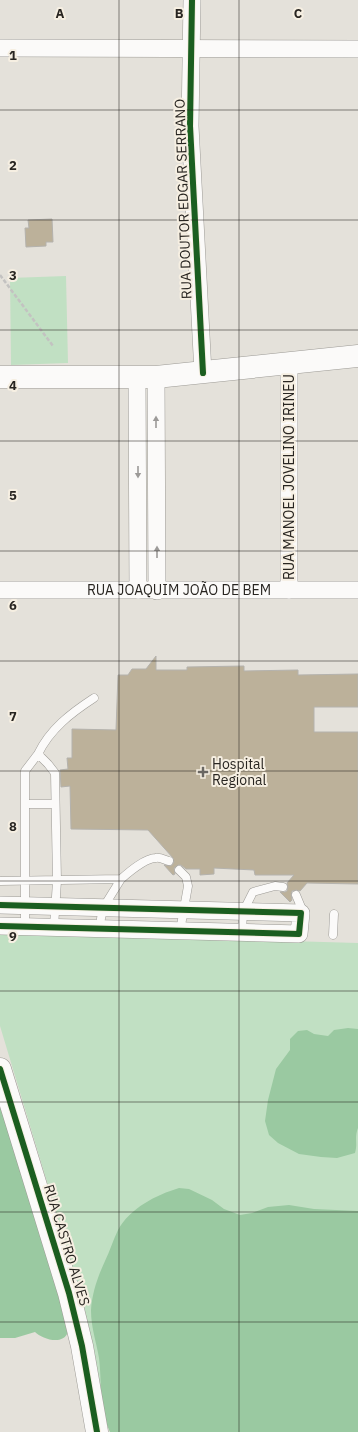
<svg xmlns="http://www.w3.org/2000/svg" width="358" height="1432" font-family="'IBM Plex Sans',sans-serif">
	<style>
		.green { fill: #c1e0c3 }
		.forest { fill: #9ac9a1 }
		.building { fill: #bcb19a; stroke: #b4b2ad }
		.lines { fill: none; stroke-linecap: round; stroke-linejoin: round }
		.lane-casing { stroke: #9c9a95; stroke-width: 9 }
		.street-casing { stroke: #9c9a95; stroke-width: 18 }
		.secondary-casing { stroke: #9c9a95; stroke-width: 23 }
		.path { stroke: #c3c2c1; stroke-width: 2.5; stroke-dasharray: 4 2; stroke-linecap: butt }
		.lane { stroke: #fbfaf9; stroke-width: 8 }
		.street { stroke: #fbfaf9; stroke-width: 17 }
		.secondary { stroke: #fbfaf9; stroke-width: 22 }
		.cycleway-casing { stroke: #f6efe2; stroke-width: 8 }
		.cycleway { stroke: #1b5e20; stroke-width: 6 }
		.oneway { fill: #9c9a98 }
		.grid { fill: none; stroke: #282521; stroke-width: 1; stroke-opacity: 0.55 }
		.poi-dot { fill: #6a6762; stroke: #f6efe2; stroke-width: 1.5 }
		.labels { text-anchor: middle; stroke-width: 4; stroke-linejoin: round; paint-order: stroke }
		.street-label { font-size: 14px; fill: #282521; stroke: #f6efe2 }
		.poi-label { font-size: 14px; fill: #282521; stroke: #f6efe2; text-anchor: start }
		.grid-label { font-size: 13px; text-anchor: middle; font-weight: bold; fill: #282521; stroke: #f6efe2; stroke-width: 4; stroke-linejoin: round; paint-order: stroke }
	</style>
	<rect width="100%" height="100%" fill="#e4e1da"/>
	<!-- green -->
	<path class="green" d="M 66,276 L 68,363 L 11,365 L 10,278 Z
		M 0,933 L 358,943 L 358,1432 L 110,1432 L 90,1339 L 84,1305 L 0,1026 Z"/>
	<!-- forest -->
	<path class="forest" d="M 348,1028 L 358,1029 L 358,1128 C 354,1138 358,1143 355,1153 L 337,1158 L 321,1157 L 299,1154 L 278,1143 L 269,1135 L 265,1121 L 268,1100 L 276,1069 L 290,1050 L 290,1039 L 298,1031 L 307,1030 L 314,1034 L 328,1036 L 334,1030 Z
		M 0,1102 L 20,1159 L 18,1166 L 22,1169 L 70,1319 C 69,1323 69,1328 68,1332 C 63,1346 42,1339 35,1332 L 15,1338 L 0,1338 Z
		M 179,1188 L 189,1189 L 212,1200 L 224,1209 L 240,1215 L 252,1213 L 268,1207 L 289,1205 L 314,1209 L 358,1211 L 358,1432 L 110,1432 C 99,1408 102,1383 99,1358 C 96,1340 91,1328 91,1310 C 92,1293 98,1276 105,1261 C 110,1251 113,1240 118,1230 C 130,1208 156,1195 179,1188 Z"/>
	<!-- building -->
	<path class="building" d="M 52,219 L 53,242 L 46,242 L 46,246 L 26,247 L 25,228 L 29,228 L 28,220 Z
		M 156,656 L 156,670 L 187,670 L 187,667 L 244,666 L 244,671 L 298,670 L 298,675 L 358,674 L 358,707 L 314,707 L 314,732 L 358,732 L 358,884 L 307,883 L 300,891 L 296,890 L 292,891 L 291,895 L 292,900 L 290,902 L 280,892 L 285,892 L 287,891 L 288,887 L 287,883 L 294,875 L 255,875 L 254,870 L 214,868 L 214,874 L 200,875 L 200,869 L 186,869 L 181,865 L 178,865 L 174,868 L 175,874 L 173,875 L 164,865 L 170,866 L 172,865 L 174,862 L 173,858 L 148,830 L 71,829 L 70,786 L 61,787 L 60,770 L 68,769 L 67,758 L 72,758 L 72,729 L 116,730 L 118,675 L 128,675 L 132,669 L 146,669 Z"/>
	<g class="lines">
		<!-- lane casing -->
		<g class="lane-casing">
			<path id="lane" d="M 38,754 C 50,729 71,713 94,698
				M 25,804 L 55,804
				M 179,870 L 186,877 L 188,886 L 180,931
				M 0,881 L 121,879 C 129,872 145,858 156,858 C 160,857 165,860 169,861
				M 296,895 L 301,907 L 301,913
				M 25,927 L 25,771 L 38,754 L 48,764 L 55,773 L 57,881 L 54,927
				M 99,929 L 103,908 L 121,879
				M 242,933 L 243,912 L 253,892 L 275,886 L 283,887
				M 333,935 L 334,914"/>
		</g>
		<!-- street casing -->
		<g class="street-casing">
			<g id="street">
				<path d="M 192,0 L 190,126 L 203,373"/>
				<path d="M 0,48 L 358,49"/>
				<path d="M 289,363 L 289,590"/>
				<path d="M 137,377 L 138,590"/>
				<path d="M 156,377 L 157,591"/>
				<path id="s1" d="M 0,590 L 358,590"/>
				<path d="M 0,905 L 301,913 L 299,934 L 0,926"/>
			</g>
		</g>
		<!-- secondary casing -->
		<g class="secondary-casing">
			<path id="secondary" d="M 0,377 L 156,377 L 358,356
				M 0,1069 L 69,1293 L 82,1346 L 97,1432"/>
		</g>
		<!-- path -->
		<path class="path" d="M 0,275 L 53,346"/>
		<!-- lane -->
		<use href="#lane" class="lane"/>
		<!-- street -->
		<use href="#street" class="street"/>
		<!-- secondary -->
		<use href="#secondary" class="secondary"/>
		<!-- cycleway casing -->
		<g class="cycleway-casing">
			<path id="cycleway" d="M 192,0 L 190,126 L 203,373
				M 0,905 L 301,913 L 299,934 L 0,926
				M 0,1069 L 69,1293 L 82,1346 L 97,1432"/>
		</g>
		<!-- cycleway -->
		<use href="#cycleway" class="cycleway"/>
	</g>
	<!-- one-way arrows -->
	<defs><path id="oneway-solid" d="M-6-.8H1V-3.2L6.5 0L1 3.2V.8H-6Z"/></defs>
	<g class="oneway">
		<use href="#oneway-solid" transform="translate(156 422) rotate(-90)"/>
		<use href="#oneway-solid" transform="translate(138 472) rotate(90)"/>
		<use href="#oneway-solid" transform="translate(157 552) rotate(-90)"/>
	</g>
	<!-- grid -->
	<path class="grid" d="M 119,0 L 119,1432M 239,0 L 239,1432M 0,110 L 358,110M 0,220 L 358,220M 0,330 L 358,330M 0,441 L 358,441M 0,551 L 358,551M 0,661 L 358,661M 0,771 L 358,771M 0,881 L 358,881M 0,991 L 358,991M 0,1102 L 358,1102M 0,1212 L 358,1212M 0,1322 L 358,1322"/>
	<!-- markers -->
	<path class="poi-dot" d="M201 766h4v4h4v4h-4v4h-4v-4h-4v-4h4z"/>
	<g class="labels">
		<!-- street labels -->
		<g class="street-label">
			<text transform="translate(183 199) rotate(-92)" y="5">RUA DOUTOR EDGAR SERRANO</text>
			<text transform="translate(289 477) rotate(-90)" y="5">RUA MANOEL JOVELINO IRINEU</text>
			<text dy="5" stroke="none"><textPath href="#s1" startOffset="179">RUA JOAQUIM JOÃO DE BEM</textPath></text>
			<text transform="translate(67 1245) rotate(73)" y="5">RUA CASTRO ALVES</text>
		</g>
		<!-- poi labels -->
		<g class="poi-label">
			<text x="212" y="769">Hospital<tspan x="212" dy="16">Regional</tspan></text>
		</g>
	</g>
	<g class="grid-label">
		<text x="60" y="18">A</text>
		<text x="179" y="18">B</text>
		<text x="298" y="18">C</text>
		<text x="13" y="60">1</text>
		<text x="13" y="170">2</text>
		<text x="13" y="280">3</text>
		<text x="13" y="390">4</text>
		<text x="13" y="500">5</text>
		<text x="13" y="610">6</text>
		<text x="13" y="721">7</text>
		<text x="13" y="831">8</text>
		<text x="13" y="941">9</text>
	</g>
</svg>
